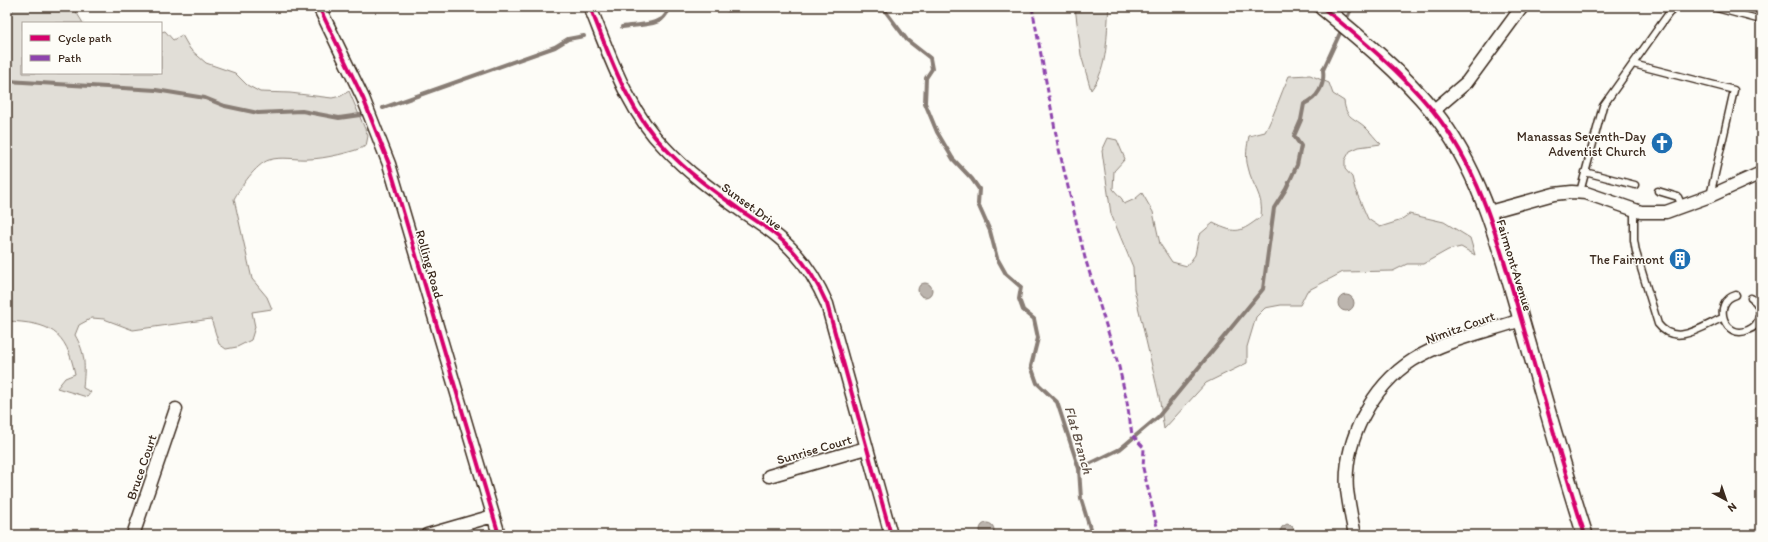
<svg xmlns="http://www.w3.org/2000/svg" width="1768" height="542" font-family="Itim,sans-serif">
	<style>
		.green { fill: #e1ded7; stroke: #8e847a }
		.water { fill: #bbb4ad; stroke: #887d74 }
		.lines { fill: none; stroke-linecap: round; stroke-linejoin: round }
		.stream { stroke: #887d74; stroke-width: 4 }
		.service-casing { stroke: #3b2a1e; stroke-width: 9 }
		.minor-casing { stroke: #3b2a1e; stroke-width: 15 }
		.tertiary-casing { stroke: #3b2a1e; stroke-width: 18 }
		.service { stroke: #fdfcf7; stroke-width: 6 }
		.minor { stroke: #fdfcf7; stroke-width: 12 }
		.tertiary { stroke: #fdfcf7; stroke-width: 15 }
		.quiet { stroke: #8e44ad; stroke-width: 3; stroke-dasharray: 6 3; stroke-linecap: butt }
		.cycleway-casing { stroke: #fdfcf7; stroke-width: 6 }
		.cycleway { stroke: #d6006c; stroke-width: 4 }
		.labels { text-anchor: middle; stroke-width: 3; stroke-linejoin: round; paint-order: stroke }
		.poi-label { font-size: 13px; fill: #3b2a1e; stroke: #fdfcf7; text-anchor: end }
		.street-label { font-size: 13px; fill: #3b2a1e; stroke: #fdfcf7 }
		.water-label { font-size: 14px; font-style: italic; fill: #615349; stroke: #fdfcf7 }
	</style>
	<rect width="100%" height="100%" fill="#fdfcf7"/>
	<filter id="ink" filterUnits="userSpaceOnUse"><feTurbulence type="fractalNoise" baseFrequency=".025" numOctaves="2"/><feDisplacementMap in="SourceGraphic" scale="8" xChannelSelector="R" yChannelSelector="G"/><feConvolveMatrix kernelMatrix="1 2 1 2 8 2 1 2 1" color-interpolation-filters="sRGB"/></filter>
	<g filter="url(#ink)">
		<!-- green -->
		<path class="green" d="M 16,7 L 73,7 L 83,23 L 23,23 L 23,73 L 161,73 L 161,32 L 165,31 L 173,40 L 182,35 L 190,49 L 206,63 L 235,73 L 247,85 L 260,92 L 290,93 L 332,98 L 341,96 L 349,91 L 368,136 L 366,146 C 354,152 323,159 309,159 C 296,160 282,156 269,160 C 256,164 240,188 234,199 L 252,279 L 267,297 L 272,309 L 252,312 L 255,327 L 251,340 L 237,347 L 226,349 L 219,344 L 211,319 L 133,330 L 104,319 L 92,318 L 79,325 L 75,335 C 86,354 85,366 83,388 L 91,392 L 87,397 L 57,388 L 65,378 L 75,374 C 66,330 50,323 7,321 L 7,14 Z
			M 1075,7 L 1109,7 C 1106,35 1109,67 1091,90 L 1081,55 Z
			M 1310,75 L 1329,83 L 1333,94 L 1344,101 C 1346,119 1354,117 1365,127 C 1371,132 1375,139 1381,144 L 1359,147 L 1350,151 L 1345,160 L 1345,169 L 1352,177 L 1355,189 L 1368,219 L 1380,227 L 1399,221 L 1409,214 L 1444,222 L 1470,238 L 1475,255 L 1461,247 L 1448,250 L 1423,264 L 1407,264 L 1393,271 L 1343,272 L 1307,291 L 1300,305 L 1281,305 L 1265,308 L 1256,317 L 1247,347 L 1247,363 L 1206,383 L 1164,429 L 1159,396 L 1134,289 L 1133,267 L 1111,214 L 1102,151 L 1108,138 L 1117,140 L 1125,159 L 1114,171 L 1113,189 L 1122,199 L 1124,204 L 1135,199 L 1142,193 L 1153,212 L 1160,244 L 1172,262 L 1187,266 L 1195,255 L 1199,235 L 1213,223 C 1238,235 1240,232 1261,217 C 1264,194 1252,187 1248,167 C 1245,157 1247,146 1249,136 L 1265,132 C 1275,114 1280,95 1289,76 Z"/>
		<!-- water -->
		<path class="water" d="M918 290a7 7 0 1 1 14 0a7 7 0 1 1-14 0Z
			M1338 303a8 8 0 1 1 16 0a8 8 0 1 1-16 0Z
			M980 530a7 7 0 1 1 14 0a7 7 0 1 1-14 0Z
			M 1287,524 L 1292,526 L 1295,532 L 1294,535 L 1281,535 L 1279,533 L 1282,527 Z"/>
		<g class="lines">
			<!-- stream -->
			<path class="stream" d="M 721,7 L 728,10 L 734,7
				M 884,7 L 886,12 L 907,40 L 930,58 L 932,69 L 926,78 L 925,103 L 937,132 L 953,159 L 972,179 L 979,189 L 978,204 L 990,231 L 997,258 L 1006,274 L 1021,287 L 1019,299 L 1023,310 L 1034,319 L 1038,338 L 1031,366 L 1037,383 L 1057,402 L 1079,469 L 1081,499 L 1092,535
				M 622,27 C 633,25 652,26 662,19 C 666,16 668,10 672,7
				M 7,81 L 156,90 L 205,98 L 225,106 L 258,113 L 302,111 L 339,118 L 360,115
				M 383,108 L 555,47 L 568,39 L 584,36
				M 1079,469 L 1120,449 L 1158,417 L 1263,289 L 1274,208 L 1286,189 L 1297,165 L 1301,146 L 1294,136 L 1301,120 L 1304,104 C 1318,98 1325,85 1323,70 L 1352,7"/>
			<!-- service casing -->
			<g class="service-casing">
				<path id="service" d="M 1713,7 L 1761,20
					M 1633,64 L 1734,90 L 1710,196
					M 1585,172 L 1635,185
					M 1658,191 L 1678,197 L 1682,206
					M 1580,192 L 1603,106 L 1669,13 L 1676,7
					M 1634,210 L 1634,240 L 1636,252 L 1658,324 C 1675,347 1702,327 1722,318
					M 1736,295 C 1711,302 1725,341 1748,330 C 1754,328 1758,323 1759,316 C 1761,309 1757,302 1751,298"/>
			</g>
			<!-- minor casing -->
			<g class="minor-casing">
				<path id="minor" d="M 319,7 L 363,98 L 389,164 L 499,535
					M 590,7 C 610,56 627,110 665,148 C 688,173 715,192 743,212 C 761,224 780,236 795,253 C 809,268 819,286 827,304 L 891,535
					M 1433,111 L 1467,82 L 1522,7
					M 1489,212 L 1554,194 L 1572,192 L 1586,193 L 1641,212 L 1666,212 L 1710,196 L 1761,173
					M 769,476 L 866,448
					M 133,535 L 176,409
					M 427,535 L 493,516
					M 1355,535 C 1352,521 1349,505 1347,490 C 1343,441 1372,386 1413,360 C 1445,340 1486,332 1521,320"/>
			</g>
			<!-- tertiary casing -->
			<g class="tertiary-casing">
				<path id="tertiary" d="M 1322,7 C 1361,39 1400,71 1433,111 C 1481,170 1500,247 1521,319 C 1542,391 1562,464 1585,535"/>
			</g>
			<!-- service -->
			<use href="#service" class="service"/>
			<!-- minor -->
			<use href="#minor" class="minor"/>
			<!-- tertiary -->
			<use href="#tertiary" class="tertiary"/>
			<!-- quiet -->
			<path class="quiet" d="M 1032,7 L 1058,145 L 1085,258 L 1119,367 L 1127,402 L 1132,435 L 1144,448 L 1143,468 L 1159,535"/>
			<!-- cycleway casing -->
			<g class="cycleway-casing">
				<path id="cycleway" d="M 319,7 L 363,98 L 389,164 L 499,535
					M 590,7 C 610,56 627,110 665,148 C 688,173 715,192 743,212 C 761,224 780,236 795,253 C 809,268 819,286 827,304 L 891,535
					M 1322,7 C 1361,39 1400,71 1433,111 C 1481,170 1500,247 1521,319 C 1542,391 1562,464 1585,535"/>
			</g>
			<!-- cycleway -->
			<use href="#cycleway" class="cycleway"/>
		</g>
	</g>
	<!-- icons -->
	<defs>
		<g id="church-disc" transform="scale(1.15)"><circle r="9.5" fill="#1f6fb2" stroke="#fdfcf7"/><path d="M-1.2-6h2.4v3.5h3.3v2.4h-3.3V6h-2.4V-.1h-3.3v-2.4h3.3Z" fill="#fff"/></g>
		<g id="building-disc" transform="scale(1.15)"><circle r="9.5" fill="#1f6fb2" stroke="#fdfcf7"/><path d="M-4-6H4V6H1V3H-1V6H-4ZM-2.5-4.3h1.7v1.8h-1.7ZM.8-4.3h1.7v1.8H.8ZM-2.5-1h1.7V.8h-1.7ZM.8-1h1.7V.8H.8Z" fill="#fff"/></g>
	</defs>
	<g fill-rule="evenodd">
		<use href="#church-disc" x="1662" y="143"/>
		<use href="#building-disc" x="1680" y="259"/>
	</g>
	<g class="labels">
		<!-- poi labels -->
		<g class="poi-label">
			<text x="1646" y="141">Manassas Seventh-Day<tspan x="1646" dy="15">Adventist Church</tspan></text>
			<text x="1664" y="264">The Fairmont</text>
		</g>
		<!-- street labels -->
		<g class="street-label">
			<text transform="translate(752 206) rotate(36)" y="5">Sunset Drive</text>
			<text transform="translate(430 264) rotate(74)" y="5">Rolling Road</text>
			<text transform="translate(1515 265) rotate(73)" y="5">Fairmont Avenue</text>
			<text transform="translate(1460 327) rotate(-20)" y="5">Nimitz Court</text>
			<text transform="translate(814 449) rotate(-16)" y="5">Sunrise Court</text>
			<text transform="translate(141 467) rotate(-71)" y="5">Bruce Court</text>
		</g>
		<!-- water labels -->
		<g class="water-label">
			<text transform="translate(1079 440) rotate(74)" y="5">Flat Branch</text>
		</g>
	</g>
	<!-- margin -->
	<rect width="1768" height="542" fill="none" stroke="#fdfcf7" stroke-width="24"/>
	<rect x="12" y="12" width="1744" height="518" fill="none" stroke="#3b2a1e" stroke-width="1.5" filter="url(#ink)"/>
	<!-- legend -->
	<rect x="22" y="22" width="140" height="52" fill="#fdfcf7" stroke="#afa8a0"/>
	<rect x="30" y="35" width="20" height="6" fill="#d6006c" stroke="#afa8a0"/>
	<text x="58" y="42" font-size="12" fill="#3b2a1e">Cycle path</text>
	<rect x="30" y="55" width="20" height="6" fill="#8e44ad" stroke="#afa8a0"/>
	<text x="58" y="62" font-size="12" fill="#3b2a1e">Path</text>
	<!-- north arrow -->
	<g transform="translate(1726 500) rotate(140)" stroke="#fdfcf7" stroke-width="3" paint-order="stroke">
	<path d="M0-3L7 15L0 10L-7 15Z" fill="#3b2a1e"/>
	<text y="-6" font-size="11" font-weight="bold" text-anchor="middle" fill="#3b2a1e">N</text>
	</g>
</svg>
